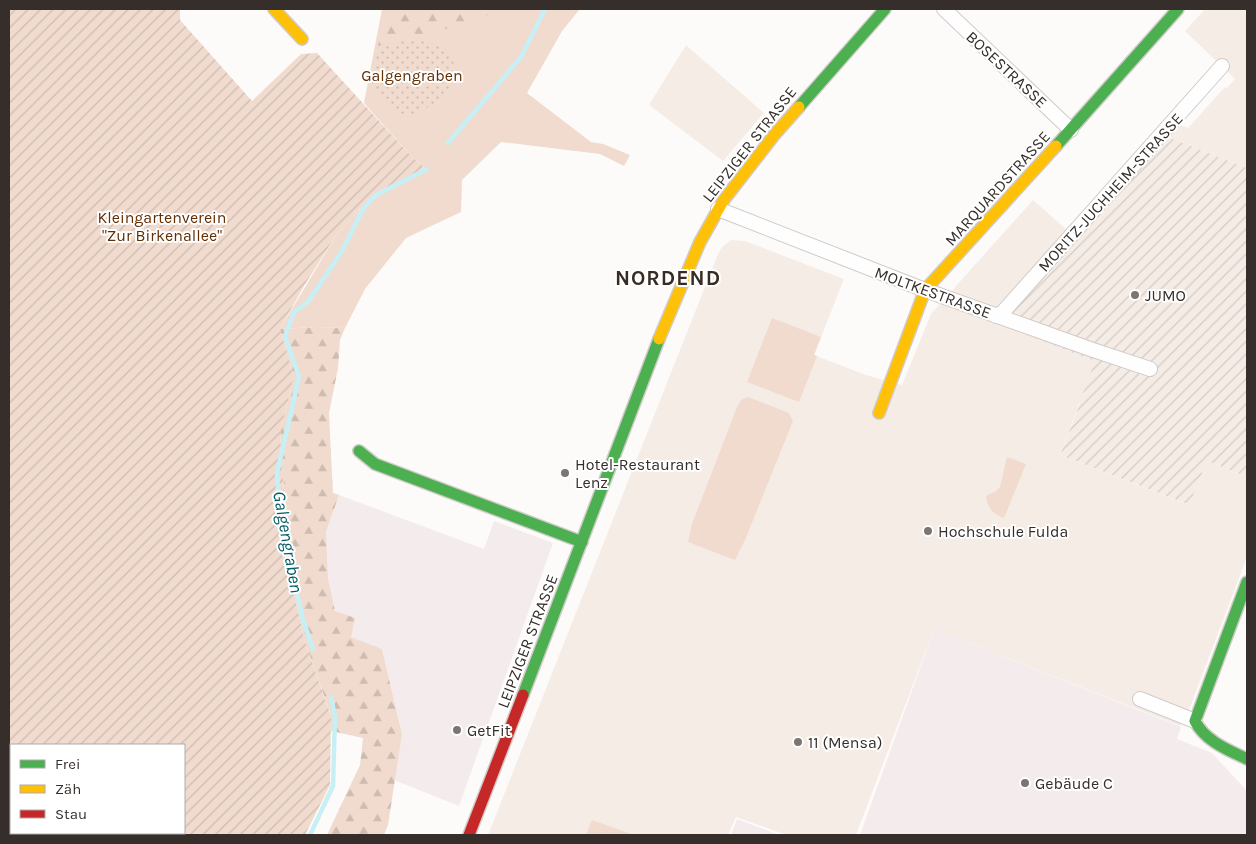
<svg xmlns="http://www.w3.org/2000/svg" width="1256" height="844" font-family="Karla,sans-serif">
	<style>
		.commercial { fill: #f4ebed }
		.industrial { fill: url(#industrial-furrows) }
		.built { fill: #f5ece6 }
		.grass { fill: #f0dbce }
		.forest { fill: url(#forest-firs) }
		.park { fill: url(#park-dots) }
		.garden { fill: url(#garden-furrows); fill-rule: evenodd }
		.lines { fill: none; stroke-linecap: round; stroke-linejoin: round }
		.stream { stroke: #c6f0f6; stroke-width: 4.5 }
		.street-casing { stroke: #cfcbc8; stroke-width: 16 }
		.fast-casing { stroke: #cfcbc8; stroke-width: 14 }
		.slow-casing { stroke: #cfcbc8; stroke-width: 14 }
		.jam-casing { stroke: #cfcbc8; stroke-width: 14 }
		.street { stroke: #fffefe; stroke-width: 14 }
		.fast { stroke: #4caf50; stroke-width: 11 }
		.slow { stroke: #ffc107; stroke-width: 11 }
		.jam { stroke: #c62828; stroke-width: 11 }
		.poi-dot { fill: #7b7672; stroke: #fff; stroke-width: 2 }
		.labels { text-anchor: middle; stroke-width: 4; stroke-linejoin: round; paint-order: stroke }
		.street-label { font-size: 16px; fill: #352e2a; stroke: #fff }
		.park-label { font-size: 16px; fill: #642e03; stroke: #fff }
		.poi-label { font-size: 16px; fill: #352e2a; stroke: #fff; text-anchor: start }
		.water-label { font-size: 18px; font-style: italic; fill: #015c65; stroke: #fff }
		.district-label { font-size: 21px; font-weight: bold; letter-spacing: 1px; fill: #382b24; stroke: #fff }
	</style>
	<defs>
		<pattern id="industrial-furrows" width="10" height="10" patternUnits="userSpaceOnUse" patternTransform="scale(1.25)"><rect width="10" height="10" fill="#f5ece6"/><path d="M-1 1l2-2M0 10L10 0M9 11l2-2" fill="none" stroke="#d3cbc5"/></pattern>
		<pattern id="forest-firs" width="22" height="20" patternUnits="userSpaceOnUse" patternTransform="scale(1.25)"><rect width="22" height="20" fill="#f0dbce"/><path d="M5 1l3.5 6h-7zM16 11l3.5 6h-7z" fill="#cebcb1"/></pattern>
		<pattern id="park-dots" width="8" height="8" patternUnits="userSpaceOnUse" patternTransform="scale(1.25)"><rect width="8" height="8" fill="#f0dbce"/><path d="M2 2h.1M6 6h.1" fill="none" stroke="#cebcb1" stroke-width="1.8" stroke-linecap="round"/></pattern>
		<pattern id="garden-furrows" width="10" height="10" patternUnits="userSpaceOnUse" patternTransform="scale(1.25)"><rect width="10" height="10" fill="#f0dbce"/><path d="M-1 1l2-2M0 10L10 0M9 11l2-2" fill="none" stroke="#cebcb1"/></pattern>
	</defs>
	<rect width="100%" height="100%" fill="#fdfbf9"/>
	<!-- commercial -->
	<path class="commercial" d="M 339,495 L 484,549 L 494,521 L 553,543 L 459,806 L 394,780 L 402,733 L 382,649 L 350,637 L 335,611 L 328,578 L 326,532 Z
		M 934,629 L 1181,727 L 1177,739 L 1212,753 L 1247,791 L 1247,835 L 860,835 Z
		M 737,819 L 779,835 L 731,835 Z"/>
	<!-- industrial -->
	<path class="industrial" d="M 1166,136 L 1247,168 L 1247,477 L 1207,461 L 1190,505 L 1060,455 L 1080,403 L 987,320 L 1147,141 Z"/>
	<!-- built -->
	<path class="built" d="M 1205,9 L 1247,9 L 1247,168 L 1166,136 L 1178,124 L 1188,128 L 1225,87 L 1227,88 L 1235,79 L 1185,31 Z
		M 686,45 L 764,113 L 723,161 L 649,105 Z
		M 1033,200 L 1067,230 L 987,320 L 1095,361 L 1060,455 L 1189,505 L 1207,461 L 1247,477 L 1247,557 L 1189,710 L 1180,726 L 934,629 L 856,835 L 787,835 L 736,817 L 728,835 L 488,835 L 718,254 L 722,247 L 731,240 L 745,241 L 844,279 L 814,355 L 866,375 L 902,385 L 931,314 Z"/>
	<!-- grass -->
	<path class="grass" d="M 382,9 L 580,9 L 562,31 L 527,93 L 591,142 L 603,144 L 630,155 L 624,166 L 600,154 L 501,142 L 462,180 L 461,212 L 406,238 L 365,289 L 345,328 L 316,327 L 280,329 L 338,232 L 374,194 L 414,175 L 424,167 L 412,157 L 364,103 Z
		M 772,318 L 821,337 L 814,355 L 817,356 L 799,402 L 747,382 Z
		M 748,397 L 789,413 L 793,421 L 745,540 L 735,560 L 688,542 L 692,524 L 737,407 L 741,400 Z
		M 1007,457 L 1026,464 L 1004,518 C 992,513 988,509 986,496 L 996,491 L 1000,487 Z
		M 592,820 L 634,835 L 586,835 Z"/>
	<!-- forest -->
	<path class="forest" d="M 386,9 L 503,9 L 461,25 L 378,46 Z
		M 316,327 L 345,328 L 340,340 L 338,368 L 329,413 L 333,493 L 339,495 L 326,532 L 328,578 L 335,611 L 355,618 L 351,637 L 382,649 L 402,734 L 388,825 L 384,835 L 327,835 L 360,765 L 363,738 L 331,731 L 331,715 L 305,642 L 295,599 L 291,541 L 286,516 L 280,434 L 294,376 L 280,329 Z"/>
	<!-- park -->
	<path class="park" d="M 410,39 C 428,41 440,44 454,55 L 452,84 L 436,102 L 412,117 L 398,115 L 372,83 L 378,48 Z"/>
	<!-- garden -->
	<path class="garden" d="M 9,9 L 180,9 L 180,20 L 252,101 L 301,54 L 317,53 L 412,157 L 424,167 L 414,175 L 374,194 L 338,232 L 304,286 L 280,329 L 294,376 L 280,434 L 286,516 L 291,541 L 295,599 L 305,642 L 331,716 L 330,785 L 305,835 L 9,835 ZM 11,745 L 184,745 L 184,833 L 11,833 Z"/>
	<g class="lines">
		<!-- stream -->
		<path class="stream" d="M 448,143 L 521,57 L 545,9
			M 313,649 L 303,620 L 290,564 L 289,542 L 279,506 L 277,473 L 299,377 L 285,336 L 294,312 L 308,302 L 342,251 L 363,209 L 376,195 L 427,169
			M 310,835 L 333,786 L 335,717 L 331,697"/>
		<!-- street casing -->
		<g class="street-casing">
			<path id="street" d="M 944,9 L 1071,130
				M 718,209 L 925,290 L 1093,350 L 1150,369
				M 996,316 L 1003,312 L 1222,66
				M 1140,699 L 1195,721"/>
		</g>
		<!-- fast casing -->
		<g class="fast-casing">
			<path id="fast" d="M 799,107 L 885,9
				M 1056,146 L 1178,9
				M 359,451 L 375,464 L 582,542
				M 1247,582 L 1195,721 C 1205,741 1228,750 1247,759
				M 523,695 L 659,339"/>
		</g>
		<!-- slow casing -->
		<g class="slow-casing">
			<path id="slow" d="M 274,9 L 302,39
				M 659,339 L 700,242 L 723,201 L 775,134 L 799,107
				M 879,413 L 925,290 L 1056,146"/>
		</g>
		<!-- jam casing -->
		<g class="jam-casing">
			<path id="jam" d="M 469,835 L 523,695"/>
		</g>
		<!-- street -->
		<use href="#street" class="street"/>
		<!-- fast -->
		<use href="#fast" class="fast"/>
		<!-- slow -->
		<use href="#slow" class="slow"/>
		<!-- jam -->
		<use href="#jam" class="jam"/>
	</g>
	<!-- markers -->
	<g class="poi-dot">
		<circle cx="1135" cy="295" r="5"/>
		<circle cx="565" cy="473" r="5"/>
		<circle cx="928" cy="531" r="5"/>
		<circle cx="457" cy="730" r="5"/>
		<circle cx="798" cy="742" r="5"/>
		<circle cx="1025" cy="783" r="5"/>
	</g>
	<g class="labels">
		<!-- street labels -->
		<g class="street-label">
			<text transform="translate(1007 69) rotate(43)" y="6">BOSESTRASSE</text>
			<text transform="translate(749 144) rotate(-52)" y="6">LEIPZIGER STRASSE</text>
			<text transform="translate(997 188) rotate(-48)" y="6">MARQUARDSTRASSE</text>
			<text transform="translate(1110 192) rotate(-48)" y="6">MORITZ-JUCHHEIM-STRASSE</text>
			<text transform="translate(933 292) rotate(20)" y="6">MOLTKESTRASSE</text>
			<text transform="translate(527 641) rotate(-69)" y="6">LEIPZIGER STRASSE</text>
		</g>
		<!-- park labels -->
		<g class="park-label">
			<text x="412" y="81">Galgengraben</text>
			<text x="162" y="223">Kleingartenverein<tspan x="162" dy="18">"Zur Birkenallee"</tspan></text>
		</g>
		<!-- poi labels -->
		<g class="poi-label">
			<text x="1145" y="301">JUMO</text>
			<text x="575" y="470">Hotel-Restaurant<tspan x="575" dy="18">Lenz</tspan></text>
			<text x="938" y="537">Hochschule Fulda</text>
			<text x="467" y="736">GetFit</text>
			<text x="808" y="748">11 (Mensa)</text>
			<text x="1035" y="789">Gebäude C</text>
		</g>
		<!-- water labels -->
		<g class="water-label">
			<text transform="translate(288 542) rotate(80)" y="6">Galgengraben</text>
		</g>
		<!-- district labels -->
		<g class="district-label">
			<text x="668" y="285">NORDEND</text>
		</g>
	</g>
	<!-- border -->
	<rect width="1256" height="844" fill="none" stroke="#352e2a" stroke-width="20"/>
	<!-- legend -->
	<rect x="10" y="744" width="175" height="90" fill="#ffffff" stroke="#aeabaa"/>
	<rect x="20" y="760" width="25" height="8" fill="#4caf50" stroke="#aeabaa"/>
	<text x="55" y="769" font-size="15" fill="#352e2a">Frei</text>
	<rect x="20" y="785" width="25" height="8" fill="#ffc107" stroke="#aeabaa"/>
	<text x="55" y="794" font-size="15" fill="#352e2a">Zäh</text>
	<rect x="20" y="810" width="25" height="8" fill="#c62828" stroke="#aeabaa"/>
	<text x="55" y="819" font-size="15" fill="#352e2a">Stau</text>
</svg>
